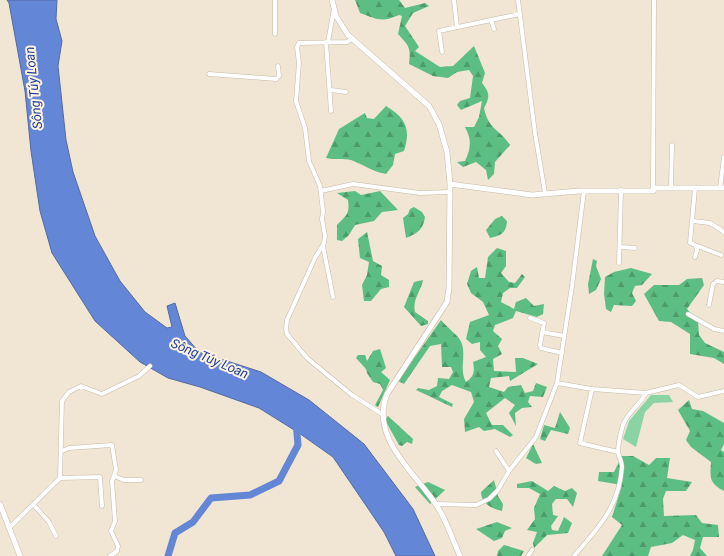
<svg xmlns="http://www.w3.org/2000/svg" width="724" height="556" font-family="Roboto,sans-serif">
	<style>
		.green { fill: #8ad4a4 }
		.forest { fill: url(#forest-firs) }
		.water { fill: #6386d6; stroke: #546ba1 }
		.lines { fill: none; stroke-linecap: round; stroke-linejoin: round }
		.river { stroke: #6386d6; stroke-width: 7 }
		.minor-casing { stroke: #c6baa9; stroke-width: 5 }
		.tertiary-casing { stroke: #c6baa9; stroke-width: 6 }
		.minor { stroke: #fff; stroke-width: 4 }
		.tertiary { stroke: #fff; stroke-width: 5 }
		.labels { text-anchor: middle; stroke-width: 4; stroke-linejoin: round; paint-order: stroke }
		.water-label { font-size: 13px; font-style: italic; fill: #1a3c98; stroke: #fef2e0 }
	</style>
	<defs>
		<pattern id="forest-firs" width="22" height="20" patternUnits="userSpaceOnUse"><rect width="22" height="20" fill="#5dbe83"/><path d="M5 1l3.5 6h-7zM16 11l3.5 6h-7z" fill="#4d9b6b"/></pattern>
	</defs>
	<rect width="100%" height="100%" fill="#f1e5d3"/>
	<!-- green -->
	<path class="green" d="M 651,395 L 669,395 L 673,402 L 654,403 L 645,412 L 636,447 L 623,439 L 629,421 Z"/>
	<!-- forest -->
	<path class="forest" d="M 355,0 L 399,0 L 405,8 L 425,3 L 429,6 L 413,13 L 405,26 L 419,47 L 415,51 L 440,67 L 453,66 L 474,46 L 485,73 L 482,83 C 490,93 490,97 484,108 C 489,131 499,128 510,145 L 495,162 L 494,174 L 488,180 L 486,170 L 476,162 L 463,167 L 457,162 L 465,161 C 471,148 472,140 465,127 L 474,127 L 479,117 L 482,101 L 461,110 L 457,105 L 460,101 L 470,98 L 473,76 L 469,70 L 457,72 L 448,78 L 433,76 L 409,64 C 411,47 409,46 398,34 L 402,16 L 399,15 C 381,23 377,19 360,13 Z
		M 386,106 C 406,118 411,129 404,151 L 395,154 L 393,165 L 386,174 C 370,171 365,165 351,160 C 344,158 333,160 326,158 L 339,129 L 365,113 L 367,118 L 374,119 Z
		M 355,191 L 361,195 L 380,191 L 398,210 L 382,212 L 374,221 L 355,225 L 349,235 L 342,241 L 337,240 L 337,225 C 346,215 350,215 348,200 L 337,193 Z
		M 414,207 L 422,212 L 425,217 C 423,230 418,233 406,238 L 403,218 L 408,214 L 410,209 Z
		M 502,216 L 507,221 C 506,234 501,235 490,238 L 486,230 L 495,219 Z
		M 367,232 L 373,261 L 382,266 L 381,275 L 389,280 L 389,287 L 381,289 L 371,301 L 364,301 L 362,285 L 367,275 L 369,262 L 360,258 L 358,239 Z
		M 497,248 L 506,251 L 506,266 L 501,273 L 509,282 L 515,283 L 522,274 L 525,277 L 517,288 L 510,288 L 503,293 L 501,302 L 514,309 L 516,302 L 526,298 L 534,306 L 544,304 L 543,314 L 537,317 L 516,311 L 513,318 L 495,325 L 493,331 L 502,339 L 498,346 L 502,354 L 493,359 L 494,371 L 516,372 L 515,358 L 523,358 L 538,364 L 510,381 L 509,376 L 491,378 L 489,387 L 504,392 L 508,387 L 521,385 L 525,393 L 533,391 L 536,383 L 547,387 L 543,397 L 530,396 L 528,402 L 532,407 L 522,408 L 515,413 L 516,426 L 509,413 L 515,405 L 505,398 L 486,413 L 492,425 L 503,425 L 513,435 L 510,437 L 495,429 L 484,431 L 479,427 L 465,432 L 464,419 L 474,402 L 471,392 L 452,385 L 442,391 L 439,397 L 453,404 L 452,407 L 416,390 L 418,388 L 429,390 L 437,386 L 438,378 L 449,379 L 453,372 L 451,367 L 442,367 L 441,344 L 430,346 L 404,384 L 398,381 L 441,320 C 446,327 460,336 462,344 C 466,358 459,369 466,382 C 474,376 475,372 473,362 L 486,357 L 480,350 L 480,342 L 472,344 L 466,339 L 470,322 L 489,315 L 483,302 L 471,293 L 467,284 L 471,271 L 477,267 L 479,278 L 485,278 L 488,257 Z
		M 593,259 L 597,261 L 596,266 L 601,279 L 596,290 L 589,294 L 588,284 Z
		M 631,268 L 652,274 L 642,285 L 635,286 L 632,293 L 636,301 L 632,306 L 614,305 L 611,312 L 606,309 L 604,294 L 605,277 L 614,272 Z
		M 702,278 L 704,285 L 687,309 L 698,321 L 699,335 L 705,343 L 724,352 L 724,364 L 714,358 L 690,354 L 690,334 L 671,322 L 659,321 L 644,294 L 654,285 L 679,285 L 687,279 Z
		M 423,280 C 421,291 412,300 415,312 L 428,321 L 428,324 L 421,326 L 404,307 L 414,282 Z
		M 380,349 L 386,368 L 381,372 L 390,380 L 378,407 L 375,405 L 383,390 L 380,384 L 373,382 L 367,373 L 366,369 L 356,358 L 358,355 L 365,355 L 367,361 L 373,351 Z
		M 689,400 L 692,409 L 703,411 L 724,423 L 724,444 L 721,450 L 724,452 L 724,491 C 709,483 710,478 711,462 L 691,447 L 686,440 L 690,431 L 678,410 Z
		M 560,412 L 570,428 L 568,434 L 551,430 L 545,441 L 540,439 L 544,425 L 555,428 Z
		M 388,416 L 413,439 L 412,444 L 407,442 L 402,446 L 399,445 L 385,420 Z
		M 533,444 L 542,463 L 536,464 L 526,458 Z
		M 622,456 L 633,456 L 649,465 L 656,458 L 670,458 L 667,478 L 692,482 L 686,491 L 666,491 L 663,499 L 664,516 L 696,515 L 702,523 L 718,525 L 719,537 L 703,537 L 700,548 L 707,556 L 690,556 L 693,550 L 695,540 L 683,535 L 672,543 L 651,547 L 648,556 L 602,556 L 622,525 L 612,517 L 622,485 L 598,481 L 599,472 L 614,472 Z
		M 494,480 L 498,496 L 503,504 L 502,511 C 492,509 481,503 481,492 Z
		M 532,481 L 548,491 L 554,486 L 565,491 L 572,488 L 577,493 L 573,507 L 567,499 L 556,499 L 552,504 L 553,515 L 558,516 L 551,526 L 552,530 L 558,531 L 564,517 L 572,523 L 568,533 L 547,535 L 534,548 L 533,543 L 537,532 L 527,530 L 535,519 L 534,508 L 540,494 L 529,488 L 517,488 L 517,484 Z
		M 428,482 L 445,490 L 430,504 L 415,487 Z
		M 497,522 L 512,528 L 505,531 L 502,538 L 494,541 L 476,529 Z
		M 504,545 L 524,551 L 521,556 L 497,556 L 498,551 Z"/>
	<!-- water -->
	<path class="water" d="M 7,0 L 57,0 L 56,19 L 62,41 L 58,66 L 66,140 L 73,172 L 95,236 L 120,281 L 145,312 L 167,328 L 172,327 L 167,306 L 175,303 L 185,336 L 199,352 L 261,372 L 309,400 L 364,444 L 413,509 L 435,556 L 396,556 L 384,532 L 333,457 L 299,433 L 259,408 L 200,387 L 168,378 L 140,362 L 95,321 L 52,253 L 40,211 L 31,151 L 25,91 L 9,3 Z"/>
	<g class="lines">
		<!-- river -->
		<path class="river" d="M 168,556 L 175,533 L 193,522 L 211,498 L 250,495 L 279,481 L 298,445 L 296,422"/>
		<!-- minor casing -->
		<g class="minor-casing">
			<path id="minor" d="M 454,0 L 457,27
				M 518,0 L 535,133 L 545,193
				M 491,20 L 520,14
				M 275,34 L 275,0
				M 352,39 L 347,42 L 299,43 L 297,47 L 299,63 L 296,101 L 305,128 L 309,161 L 320,186 L 323,211 L 322,219 L 325,236 L 324,243 L 315,258 L 287,320 L 286,329 L 287,334 L 307,358 L 352,395 L 382,414
				M 326,42 L 331,111
				M 328,42 L 334,9
				M 442,52 L 439,31 L 491,20 L 494,29
				M 209,74 L 276,79 L 279,76 L 278,66
				M 331,90 L 346,92
				M 671,188 L 672,145
				M 695,188 L 690,243 L 721,255
				M 720,188 L 724,157
				M 321,191 L 353,184 L 420,193 L 450,192
				M 653,191 L 654,0
				M 693,221 L 710,223 L 724,232
				M 323,246 L 333,297
				M 621,247 L 635,248
				M 695,257 L 697,250 L 696,246
				M 619,263 L 621,190
				M 709,305 L 713,284 L 717,281 L 724,282
				M 688,314 L 714,329 L 724,331
				M 530,318 L 544,323 L 540,345 L 541,348 L 562,353
				M 542,332 L 564,336
				M 557,383 L 592,389 L 646,393 L 679,385 L 698,397 L 724,391
				M 592,389 L 580,443 L 618,452
				M 62,451 L 69,448 L 112,445 L 116,470 L 112,481 L 115,521 L 111,531 L 118,546 L 117,551 L 110,556
				M 496,451 L 509,471
				M 114,476 L 124,480 L 141,480
				M 60,478 L 62,401 L 69,392 L 81,386 L 102,394 L 139,376 L 150,366
				M 33,504 L 49,522 L 56,536
				M 436,504 L 476,505 L 489,499 L 498,490 L 509,471 L 536,437 L 557,383 L 572,286 L 584,191
				M 9,528 L 60,478 L 100,477 L 102,506
				M 528,556 L 532,550
				M 574,556 C 599,527 619,507 622,467 C 622,461 619,457 618,452 C 618,444 621,432 623,425 C 627,413 640,405 646,393"/>
		</g>
		<!-- tertiary casing -->
		<g class="tertiary-casing">
			<path id="tertiary" d="M 332,0 L 336,16 L 348,35 L 429,106 L 439,124 L 447,152 L 450,184 L 449,288 L 447,302 L 387,394 C 370,437 413,471 435,503 C 446,518 452,539 460,556
				M 450,184 L 532,195 L 579,191 L 653,191 L 655,188 L 724,188
				M 0,504 L 20,556"/>
		</g>
		<!-- minor -->
		<use href="#minor" class="minor"/>
		<!-- tertiary -->
		<use href="#tertiary" class="tertiary"/>
	</g>
	<g class="labels">
		<!-- water labels -->
		<g class="water-label">
			<text transform="translate(33 88) rotate(-96)" y="5">Sông Túy Loan</text>
			<text transform="translate(210 358) rotate(23)" y="5">Sông Túy Loan</text>
		</g>
	</g>
</svg>
